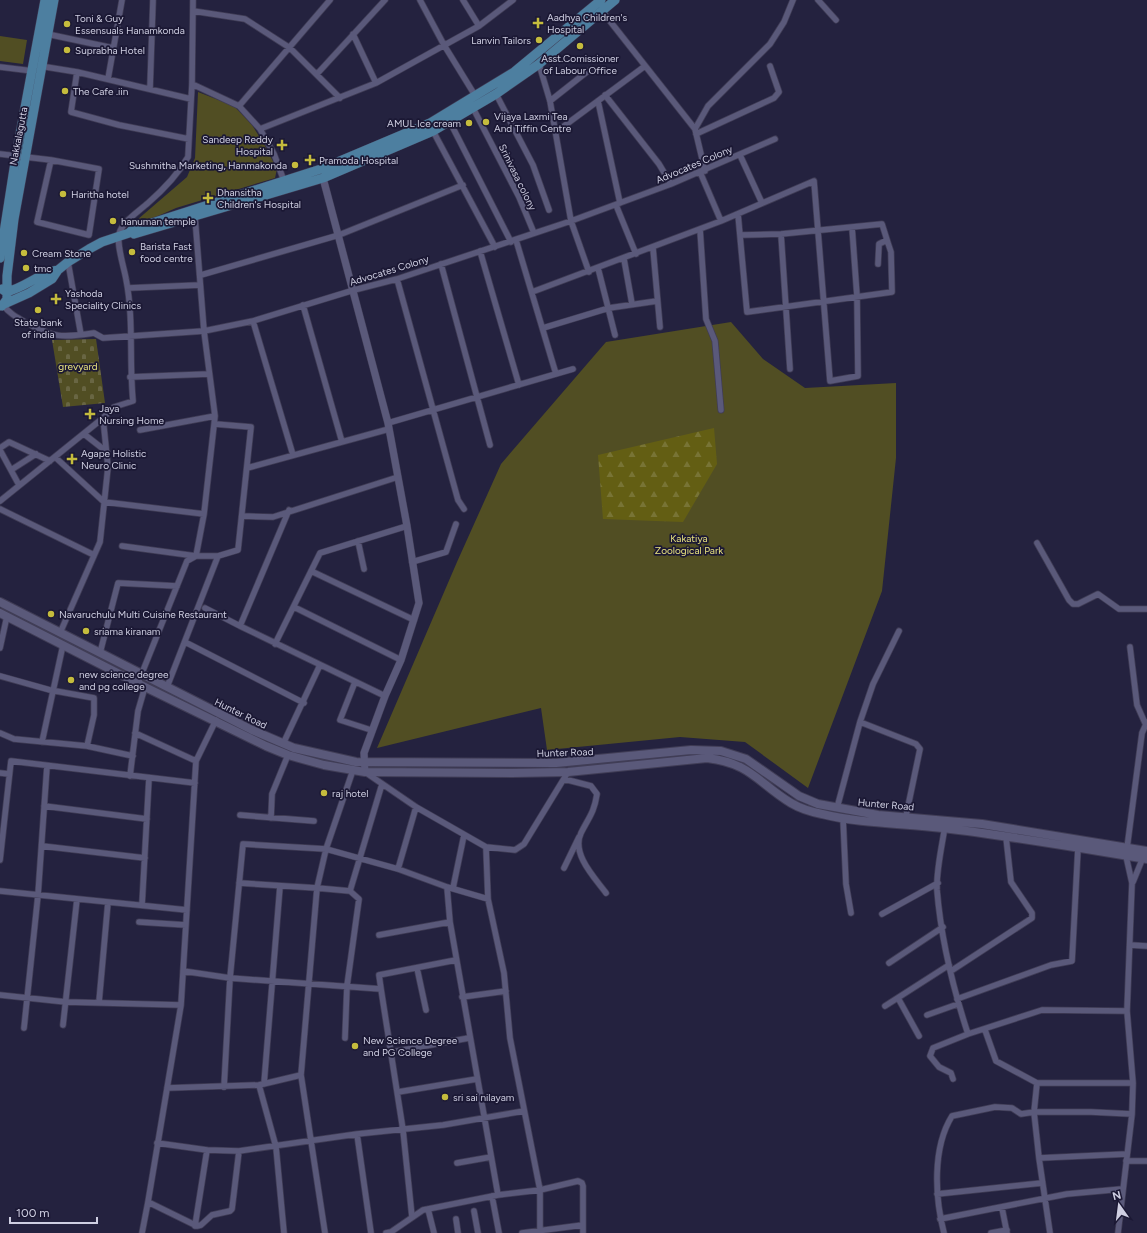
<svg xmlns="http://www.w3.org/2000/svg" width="1147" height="1233" font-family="Figtree,sans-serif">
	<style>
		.green { fill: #514e23 }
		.forest { fill: url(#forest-firs) }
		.cemetery { fill: url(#cemetery-stones) }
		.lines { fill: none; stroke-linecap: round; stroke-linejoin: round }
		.minor-casing { stroke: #403d56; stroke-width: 7 }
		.tertiary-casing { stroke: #403d56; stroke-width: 8 }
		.secondary-casing { stroke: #403d56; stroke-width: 10 }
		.primary-casing { stroke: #403d56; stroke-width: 10 }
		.minor { stroke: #5a597a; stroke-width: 5.5 }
		.tertiary { stroke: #5a597a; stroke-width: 7 }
		.secondary { stroke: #5a597a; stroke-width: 8 }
		.primary { stroke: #4d7fa0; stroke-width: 9 }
		.poi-dot { fill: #c5bc3d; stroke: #1b1834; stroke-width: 1.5 }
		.labels { text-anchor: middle; stroke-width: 3.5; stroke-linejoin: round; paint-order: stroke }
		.poi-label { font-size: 10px; fill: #cfcfe2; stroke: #1b1834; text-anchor: start }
		.street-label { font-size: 10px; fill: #cfcfe2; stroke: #1b1834 }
		.park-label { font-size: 10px; fill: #e8e27f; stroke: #1b1834 }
	</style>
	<defs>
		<pattern id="forest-firs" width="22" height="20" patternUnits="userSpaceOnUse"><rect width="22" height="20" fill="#635e13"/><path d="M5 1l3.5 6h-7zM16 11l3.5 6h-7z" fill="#787435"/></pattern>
		<pattern id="cemetery-stones" width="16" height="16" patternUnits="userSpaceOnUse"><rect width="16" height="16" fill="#514e23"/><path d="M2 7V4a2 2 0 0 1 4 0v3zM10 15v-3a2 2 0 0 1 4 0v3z" fill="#696643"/></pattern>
	</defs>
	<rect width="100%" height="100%" fill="#24223f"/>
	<!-- green -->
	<path class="green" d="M 0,36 L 27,40 L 23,64 L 0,61 Z
		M 198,92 L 234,106 L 252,125 L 264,144 L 277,169 L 275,178 L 176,208 L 131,228 L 130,226 L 187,177 L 195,158 Z
		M 731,322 L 763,359 L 805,388 L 896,383 L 896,458 L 882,591 L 808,788 L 745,742 L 680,737 L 547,750 L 541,708 L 377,748 L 457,562 L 501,464 L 606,342 Z"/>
	<!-- forest -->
	<path class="forest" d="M 714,428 L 717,464 L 683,522 L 603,519 L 598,455 Z"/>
	<!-- cemetery -->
	<path class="cemetery" d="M 96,339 L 105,403 L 63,407 L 52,340 Z"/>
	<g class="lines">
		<!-- minor casing -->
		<g class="minor-casing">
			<path id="minor" d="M 420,0 L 444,45 L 476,97
				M 463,0 L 479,26
				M 818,0 L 836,20
				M 193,11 L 245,19 L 290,48 L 340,98
				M 602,11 L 695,129 L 705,171
				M 47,34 L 113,48
				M 353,34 L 376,83
				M 539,64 L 550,101 L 571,221 L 589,272
				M 40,66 L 77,72 L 191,99
				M 0,67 L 33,71
				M 77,72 L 71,112 L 119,125 L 189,139
				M 317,74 L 385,0
				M 108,79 L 122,0
				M 192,84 L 239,106 L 260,129 L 274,154 L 284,181
				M 150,89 L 153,0
				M 496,94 L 533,165 L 549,210
				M 605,95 L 659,164 L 671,184
				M 550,101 L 588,71
				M 598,101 L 620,203
				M 239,106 L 330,0
				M 473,108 L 519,197 L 534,233
				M 450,122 L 511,242
				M 260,129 L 376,83 L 479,26 L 513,0
				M 695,129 L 708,106 L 770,44 L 784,22 L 793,0
				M 433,131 L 495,247
				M 556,132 L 645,66
				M 696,134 L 774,98 L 779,92 L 770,66
				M 0,154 L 51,160 L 37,222 L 89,235 L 99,169 L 51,160
				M 740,155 L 762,203
				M 700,172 L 721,221
				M 616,205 L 636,254
				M 738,214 L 747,312 L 892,292 L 891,252 L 888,243 L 885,241 L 879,244 L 878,264
				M 700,229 L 706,319 L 715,341 L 721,410
				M 781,234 L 790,369
				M 741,235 L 781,234 L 882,224 L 888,243
				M 516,240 L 556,374
				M 653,248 L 660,327
				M 480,251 L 519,385
				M 624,259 L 632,304
				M 68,262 L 81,335
				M 441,264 L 490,445
				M 598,268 L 615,335
				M 201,275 L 339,235 L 463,185
				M 397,279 L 458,500 L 464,509
				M 128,288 L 200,285
				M 532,292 L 721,221 L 814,181 L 830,381 L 858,376 L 857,296 L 852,227
				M 3,305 C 9,313 16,317 25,322 C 54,338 62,338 94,333 L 103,338 L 204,331 L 253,321 L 354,290 L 397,279 L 571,221 L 671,184 L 775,139
				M 303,305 L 342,442
				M 253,321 L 293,455
				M 543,328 L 609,308 L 657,301
				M 130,377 L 209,374
				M 388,423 L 573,369
				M 140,430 L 215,416
				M 84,434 L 107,452
				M 0,448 L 9,442 L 50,461
				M 0,450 L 19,485
				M 55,457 L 104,502 L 204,514
				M 247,468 L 389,429
				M 11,470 L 36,454
				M 0,501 L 103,418 L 114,407 L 133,401 C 129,360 134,319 126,279 C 124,267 115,241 120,231 C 125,220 139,211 148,203 C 163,190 178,174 188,157 L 192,84 L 193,0
				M 0,509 L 94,555
				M 289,510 L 240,626 L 385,696
				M 242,516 L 273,517 L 398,477
				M 358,541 L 364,569
				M 1037,543 L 1069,600 L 1073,604 L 1078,604 L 1098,594 L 1119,609 L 1147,609
				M 122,546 L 196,556 L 218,556 L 238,550 L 251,427 L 215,424
				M 412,562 L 446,552 L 456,524
				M 311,571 L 414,620
				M 294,607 L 401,660
				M 205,608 L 240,626
				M 60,633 L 100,542 L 108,467 L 103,418
				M 185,642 L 304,703
				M 275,644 L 320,553 L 407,526
				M 1130,647 L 1137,705 L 1145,723
				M 0,648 L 7,616
				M 100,653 L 118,583 L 177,586
				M 0,676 L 50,690 L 94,698 L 94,715 L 87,746
				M 355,682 L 340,720 L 371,730
				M 138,683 L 187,561 L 196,556 L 204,514 L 215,416 L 204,331 L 195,217
				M 167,687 L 218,556
				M 860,722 L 916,744 L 920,749 L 906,816
				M 0,733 L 14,739 L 87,746 L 133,756
				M 135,733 L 196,761
				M 42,742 L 63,645
				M 283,744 L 320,665
				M 353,770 L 326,849 L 317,888 L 350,891 L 382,784
				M 365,772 L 416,807 L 486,847 L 515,850 L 524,844 L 568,772
				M 0,773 L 9,774
				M 130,776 L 138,711 L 145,687
				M 564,779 L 591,786 L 597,794 C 594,813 589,817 581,833 C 571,854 595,878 606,893
				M 44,806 L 147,819
				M 837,808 L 860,722 L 873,684 L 899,631
				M 240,815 L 314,821
				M 271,818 L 272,794 L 288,755
				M 843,818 L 846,884 L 851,913
				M 945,826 C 942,846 936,871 937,890 C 941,939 953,988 968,1034 L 933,1048 L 930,1056 L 939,1067 L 951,1073 L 953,1079
				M 42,846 L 145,858
				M 486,847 L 488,899 L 504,973 L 510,1038 L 540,1190 L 540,1233
				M 0,860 L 11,761 L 195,783
				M 564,868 L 579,837
				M 398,869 L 416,807
				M 1133,882 L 1144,855
				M 239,883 L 317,888 L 301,1075 L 325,1233
				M 447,887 L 450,922 L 498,1195 L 540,1190 L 578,1181 L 582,1183 L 583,1186 L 583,1225
				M 453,888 L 464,835
				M 0,891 L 187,910
				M 142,905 L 149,778
				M 882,914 L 938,883
				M 139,922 L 186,925
				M 379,935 L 450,922
				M 1130,945 L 1147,946
				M 889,963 L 943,927
				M 417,968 L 426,1010
				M 183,971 L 230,978 L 381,989 L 403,1130 L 412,1217
				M 951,971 L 1032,918 L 1032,913 L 1011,882 L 1006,837
				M 381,989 L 379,975 L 456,960
				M 0,995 L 66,1002 L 181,1005
				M 462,997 L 506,991
				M 898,998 L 919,1036
				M 957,999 L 1051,965 L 1072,961 L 1078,848
				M 99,1002 L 108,902
				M 885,1006 L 949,965
				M 927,1015 L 958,1004
				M 63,1025 L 77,899
				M 24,1028 L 38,895 L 47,766
				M 985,1030 L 996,1061 L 1037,1083 L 1034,1112 L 1039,1158
				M 968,1034 L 1042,1010 L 1127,1011
				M 345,1038 L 347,986 L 359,899 L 350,891
				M 392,1052 L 469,1038
				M 1037,1083 L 1133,1083
				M 264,1084 L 280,886
				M 259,1085 L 276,1147 L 284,1233
				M 224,1087 L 230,978 L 243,844 L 326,849 L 398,869 L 447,887 L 488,899
				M 167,1088 L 259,1085 L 301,1075
				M 398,1092 L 477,1079
				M 357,1134 L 371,1233
				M 157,1143 L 207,1150 L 239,1151 L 357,1134 L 443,1125 L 524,1111
				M 1126,1161 L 1147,1161
				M 457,1163 L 491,1157
				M 937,1194 L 1042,1183
				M 492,1196 L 499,1233
				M 148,1202 L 197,1226 L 201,1225 L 212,1215 L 230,1211 L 232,1209 L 239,1151
				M 1002,1208 L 1007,1233
				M 428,1209 L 434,1233
				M 474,1211 L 478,1233
				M 456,1219 L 458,1233
				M 940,1219 L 1067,1194 L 1122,1189
				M 195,1226 L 207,1150
				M 142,1233 L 148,1202 L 181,1005 L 196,761 L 216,720
				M 386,1233 L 391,1232 L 423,1210 L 498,1195
				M 522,1233 L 583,1225 L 583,1233
				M 944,1233 C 935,1198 932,1148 952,1116 L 995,1107 L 1012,1108 L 1021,1114 L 1034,1112 L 1091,1112 L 1132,1114
				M 991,1233 L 1007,1230
				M 1050,1233 L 1039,1158 L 1127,1154
				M 1118,1233 L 1132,1114 L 1133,1083 L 1127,1011 L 1132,883 L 1126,856 L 1142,733 L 1147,722"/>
		</g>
		<!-- tertiary casing -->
		<g class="tertiary-casing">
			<path id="tertiary" d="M 323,178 L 388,423 L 407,526 L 419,603 L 401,660 L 385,696 L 364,753 L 365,772"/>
		</g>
		<!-- secondary casing -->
		<g class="secondary-casing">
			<path id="secondary" d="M 0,602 L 252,730 L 294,748 L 356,762 L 556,763 L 691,750 L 721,751 L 746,759 L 799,796 L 818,804 L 878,815 L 982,824 L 1147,851
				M 0,613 L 145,687 L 266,746 L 288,755 L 324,765 L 365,772 L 512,773 L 568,772 L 707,758 C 751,763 758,783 791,803 C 801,809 812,812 822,814 C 862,824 903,823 943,828 C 1011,836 1079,848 1147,859"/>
		</g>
		<!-- primary casing -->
		<g class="primary-casing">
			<path id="primary" d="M 134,234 L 323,178 L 433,131 L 496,94 L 539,64 L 615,0
				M 0,258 L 16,156 L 45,0
				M 2,289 L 6,292 C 25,288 39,273 58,270
				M 0,306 L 29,293 L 52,279 L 58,270 L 68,262 L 89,249 L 102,242 L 129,233 L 133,229 L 321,169 L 430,123 L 514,72 L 601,0
				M 2,306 L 7,299 L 7,276 L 14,219 L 54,0"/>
		</g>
		<!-- minor -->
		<use href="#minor" class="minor"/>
		<!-- tertiary -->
		<use href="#tertiary" class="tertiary"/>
		<!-- secondary -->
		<use href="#secondary" class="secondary"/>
		<!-- primary -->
		<use href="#primary" class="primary"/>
	</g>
	<!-- markers -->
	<g class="poi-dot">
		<path d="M536 17h4v4h4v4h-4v4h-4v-4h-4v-4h4z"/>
		<circle cx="67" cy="24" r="4"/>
		<circle cx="539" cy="40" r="4"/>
		<circle cx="580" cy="46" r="4"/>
		<circle cx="67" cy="50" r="4"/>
		<circle cx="65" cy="91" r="4"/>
		<circle cx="486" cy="122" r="4"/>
		<circle cx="469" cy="123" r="4"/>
		<path d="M280 139h4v4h4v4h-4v4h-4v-4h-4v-4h4z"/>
		<path d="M308 154h4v4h4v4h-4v4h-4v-4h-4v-4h4z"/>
		<circle cx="295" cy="165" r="4"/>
		<circle cx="63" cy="194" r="4"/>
		<path d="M206 192h4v4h4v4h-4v4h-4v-4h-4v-4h4z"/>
		<circle cx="113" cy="221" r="4"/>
		<circle cx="132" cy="252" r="4"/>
		<circle cx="24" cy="253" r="4"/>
		<circle cx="26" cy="268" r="4"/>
		<path d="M54 293h4v4h4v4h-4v4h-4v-4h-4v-4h4z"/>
		<circle cx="38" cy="310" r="4"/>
		<path d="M88 408h4v4h4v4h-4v4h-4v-4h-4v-4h4z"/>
		<path d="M70 453h4v4h4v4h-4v4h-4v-4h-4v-4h4z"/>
		<circle cx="51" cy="614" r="4"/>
		<circle cx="86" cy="631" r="4"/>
		<circle cx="71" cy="680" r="4"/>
		<circle cx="324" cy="793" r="4"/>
		<circle cx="355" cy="1046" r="4"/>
		<circle cx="445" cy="1097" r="4"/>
	</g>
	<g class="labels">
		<!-- poi labels -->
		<g class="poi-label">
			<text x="547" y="21">Aadhya Children's<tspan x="547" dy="12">Hospital</tspan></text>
			<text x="75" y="22">Toni &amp; Guy<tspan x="75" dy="12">Essensuals Hanamkonda</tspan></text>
			<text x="531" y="44" text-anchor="end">Lanvin Tailors</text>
			<text x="75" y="54">Suprabha Hotel</text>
			<text x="580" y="62" text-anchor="middle">Asst.Comissioner<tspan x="580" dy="12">of Labour Office</tspan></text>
			<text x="73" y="95">The Cafe .iin</text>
			<text x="494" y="120">Vijaya Laxmi Tea<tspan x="494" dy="12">And Tiffin Centre</tspan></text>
			<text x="461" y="127" text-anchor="end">AMUL Ice cream</text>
			<text x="273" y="143" text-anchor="end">Sandeep Reddy<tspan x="273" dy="12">Hospital</tspan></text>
			<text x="319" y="164">Pramoda Hospital</text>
			<text x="287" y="169" text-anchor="end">Sushmitha Marketing, Hanmakonda</text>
			<text x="217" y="196">Dhansitha<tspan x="217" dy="12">Children's Hospital</tspan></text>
			<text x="71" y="198">Haritha hotel</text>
			<text x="121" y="225">hanuman temple</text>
			<text x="140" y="250">Barista Fast<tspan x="140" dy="12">food centre</tspan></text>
			<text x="32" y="257">Cream Stone</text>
			<text x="34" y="272">tmc</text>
			<text x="65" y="297">Yashoda<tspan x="65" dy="12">Speciality Clinics</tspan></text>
			<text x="38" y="326" text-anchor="middle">State bank<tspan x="38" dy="12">of india</tspan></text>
			<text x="99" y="412">Jaya<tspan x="99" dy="12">Nursing Home</tspan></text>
			<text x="81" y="457">Agape Holistic<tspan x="81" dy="12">Neuro Clinic</tspan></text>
			<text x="59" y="618">Navaruchulu Multi Cuisine Restaurant</text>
			<text x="94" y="635">sriama kiranam</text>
			<text x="79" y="678">new science degree<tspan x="79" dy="12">and pg college</tspan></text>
			<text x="332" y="797">raj hotel</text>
			<text x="363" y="1044">New Science Degree<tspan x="363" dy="12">and PG College</tspan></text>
			<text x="453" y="1101">sri sai nilayam</text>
		</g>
		<!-- street labels -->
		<g class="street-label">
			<text transform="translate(18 136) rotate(-79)" y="4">Nakkalagutta</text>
			<text transform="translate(694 164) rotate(-23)" y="4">Advocates Colony</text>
			<text transform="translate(518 177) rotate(64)" y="4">Srinivasa colony</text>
			<text transform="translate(389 270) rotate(-17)" y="4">Advocates Colony</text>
			<text transform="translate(241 713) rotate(26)" y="4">Hunter Road</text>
			<text transform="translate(565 752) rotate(-2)" y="4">Hunter Road</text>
			<text transform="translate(886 804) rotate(5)" y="4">Hunter Road</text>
		</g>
		<!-- park labels -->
		<g class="park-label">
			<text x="78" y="370">grevyard</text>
			<text x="689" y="542">Kakatiya<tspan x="689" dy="12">Zoological Park</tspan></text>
		</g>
	</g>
	<!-- north arrow -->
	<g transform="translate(1119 1205) rotate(346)" stroke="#1b1834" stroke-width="3" paint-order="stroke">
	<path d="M0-3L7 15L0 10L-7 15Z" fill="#cfcfe2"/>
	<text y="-6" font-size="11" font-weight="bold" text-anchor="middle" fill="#cfcfe2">N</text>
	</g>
	<!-- scale -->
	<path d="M10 1217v6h87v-6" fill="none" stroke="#cfcfe2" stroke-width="2"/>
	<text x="16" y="1217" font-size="12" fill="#cfcfe2" stroke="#1b1834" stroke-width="3" paint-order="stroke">100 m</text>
</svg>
